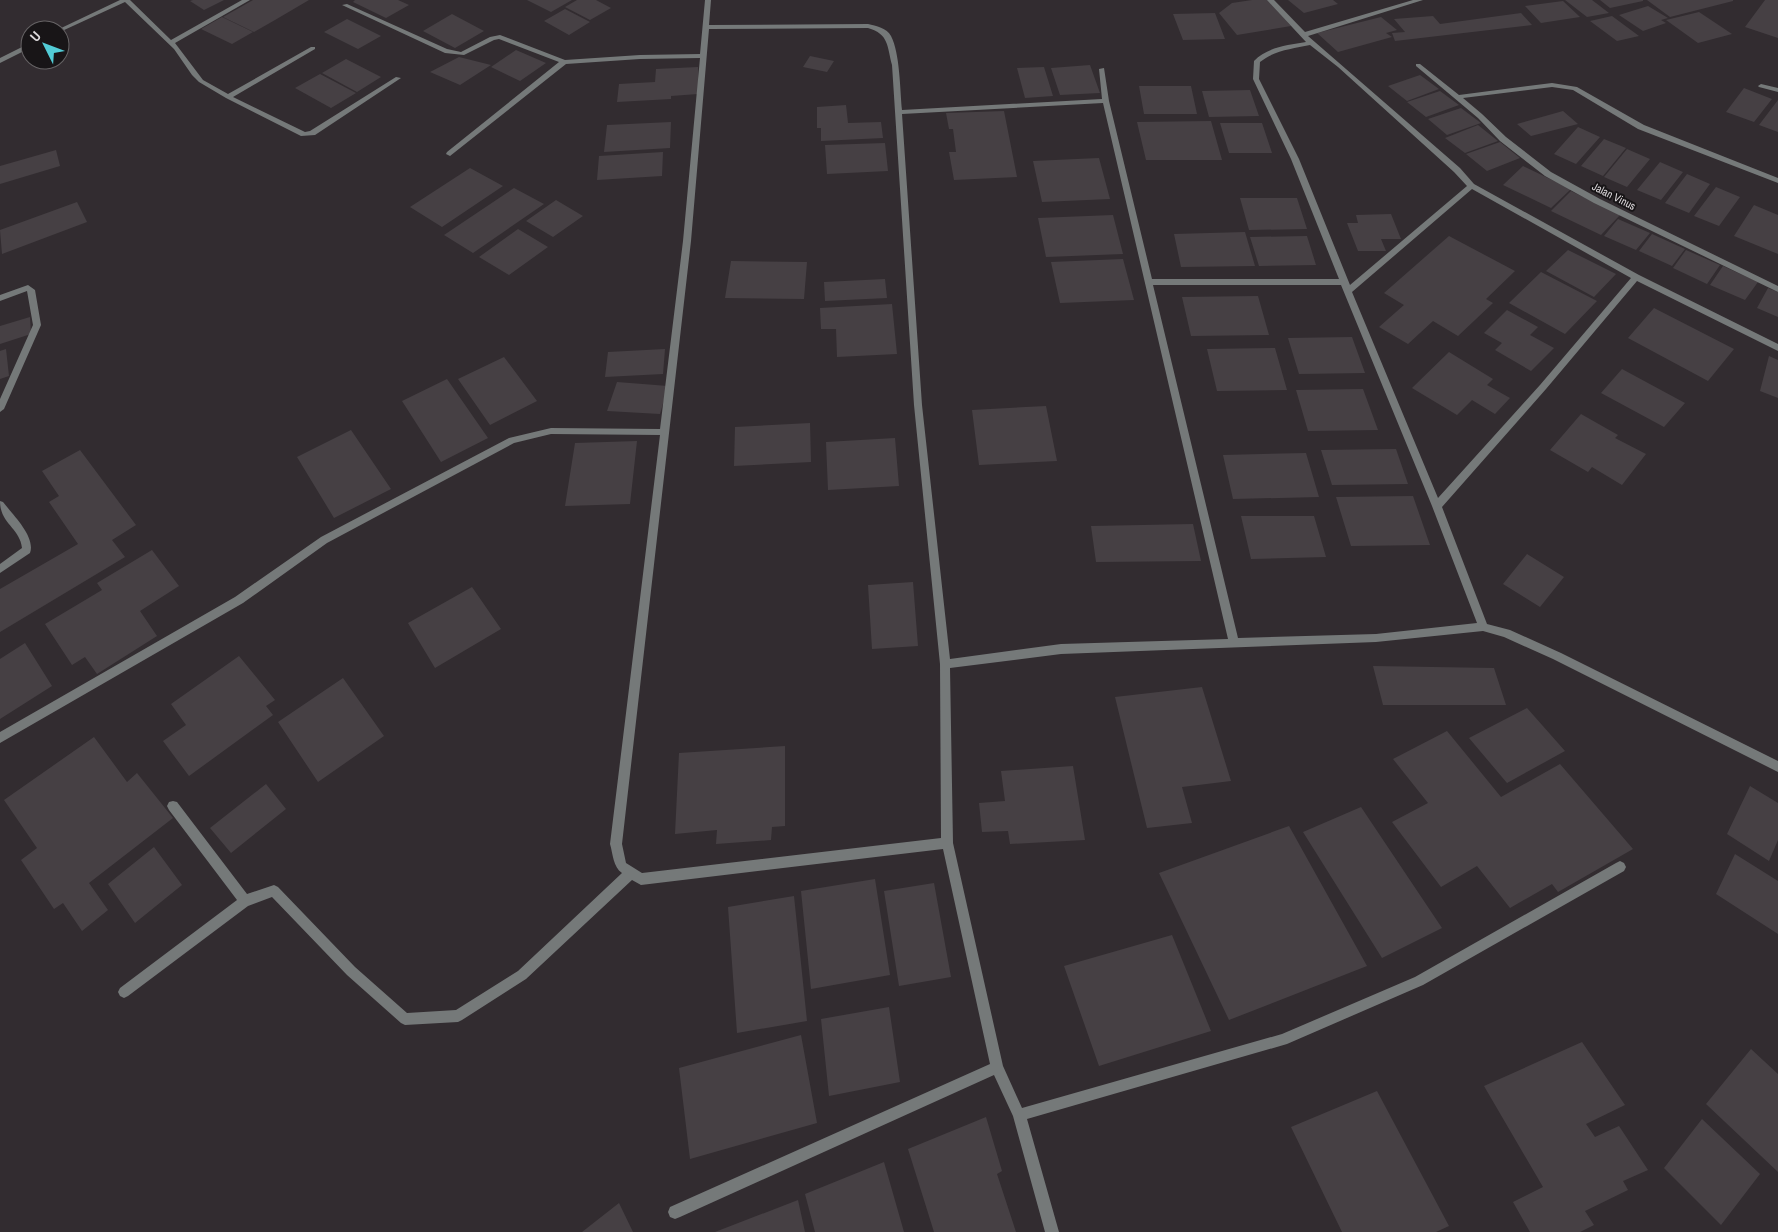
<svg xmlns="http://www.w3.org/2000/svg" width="1778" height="1232" font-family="'Archivo Narrow',sans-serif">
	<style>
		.building { fill: #464044 }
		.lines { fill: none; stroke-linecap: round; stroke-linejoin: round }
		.street { fill: #757979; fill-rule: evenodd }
		.labels { text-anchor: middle; stroke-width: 4; stroke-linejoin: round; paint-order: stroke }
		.far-street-label { font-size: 11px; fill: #dcd8db; stroke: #181517 }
	</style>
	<rect width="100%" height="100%" fill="#322c30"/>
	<!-- building -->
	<path class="building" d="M 193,0 L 224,0 L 204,10 L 190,1 Z
		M 253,0 L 309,0 L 275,20 L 262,13 L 275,20 L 254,32 L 223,17 Z
		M 355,0 L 398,0 L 409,5 L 386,18 L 353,2 Z
		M 527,0 L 572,0 L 551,12 Z
		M 577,0 L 596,0 L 611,8 L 590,20 L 565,7 Z
		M 1252,0 L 1268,0 L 1291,26 L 1237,35 L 1219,13 L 1232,3 Z
		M 1288,0 L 1333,0 L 1338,4 L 1304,13 Z
		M 1565,0 L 1592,0 L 1609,13 L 1587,17 Z
		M 1600,0 L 1643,0 L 1643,1 L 1610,8 Z
		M 1647,0 L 1733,0 L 1733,1 L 1670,17 Z
		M 1765,0 L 1778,0 L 1778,38 L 1745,27 Z
		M 1563,1 L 1580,17 L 1541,23 L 1525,6 Z
		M 1648,6 L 1668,18 L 1661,20 L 1666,23 L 1643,31 L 1619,15 Z
		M 565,9 L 590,22 L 569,35 L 544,21 Z
		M 1699,12 L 1732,34 L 1698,43 L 1666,20 Z
		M 1215,13 L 1225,39 L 1183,40 L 1173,14 Z
		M 1521,13 L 1532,25 L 1395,41 L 1392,33 L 1405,32 L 1394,19 L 1433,16 L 1440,24 Z
		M 452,14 L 484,31 L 455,48 L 423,31 Z
		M 1612,16 L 1639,36 L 1617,41 L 1590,21 Z
		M 222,17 L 253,32 L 232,44 L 201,29 Z
		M 1381,17 L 1397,30 L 1386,33 L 1392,37 L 1338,52 L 1317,33 Z
		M 347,19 L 381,36 L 358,49 L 324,32 Z
		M 516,50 L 546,63 L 520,81 L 491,67 Z
		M 810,56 L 834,61 L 827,72 L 803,67 Z
		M 459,57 L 491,65 L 460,85 L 430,72 Z
		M 346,59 L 381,77 L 357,92 L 322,73 Z
		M 1090,65 L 1100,93 L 1060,95 L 1051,68 Z
		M 698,67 L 698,94 L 671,96 L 671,99 L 617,102 L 619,84 L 655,82 L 656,69 Z
		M 1044,67 L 1053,96 L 1025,98 L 1017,68 Z
		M 320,74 L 356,93 L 331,108 L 295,88 Z
		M 1420,75 L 1439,89 L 1407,101 L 1388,86 Z
		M 1139,86 L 1191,86 L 1197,114 L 1144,114 Z
		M 1744,88 L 1772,99 L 1754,122 L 1726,112 Z
		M 1250,90 L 1259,116 L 1209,117 L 1202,91 Z
		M 1440,91 L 1459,105 L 1426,117 L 1407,102 Z
		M 1778,100 L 1778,132 L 1759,125 Z
		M 846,105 L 848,123 L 881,122 L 883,138 L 821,141 L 821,128 L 817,128 L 817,107 Z
		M 1461,108 L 1481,123 L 1447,135 L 1428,119 Z
		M 1004,111 L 1017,177 L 954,180 L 949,152 L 956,152 L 953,129 L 949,129 L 946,113 Z
		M 1563,111 L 1578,124 L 1531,136 L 1517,124 Z
		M 1211,121 L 1222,160 L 1146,160 L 1137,122 Z
		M 671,122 L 670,148 L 604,152 L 607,125 Z
		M 1220,123 L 1262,123 L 1272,153 L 1229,153 Z
		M 1478,125 L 1498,141 L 1465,153 L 1445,138 Z
		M 1578,127 L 1600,137 L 1576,164 L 1554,154 Z
		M 1604,139 L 1626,148 L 1603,176 L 1581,166 Z
		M 1500,142 L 1520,158 L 1487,171 L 1466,154 Z
		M 885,143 L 888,171 L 827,174 L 825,145 Z
		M 1627,149 L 1650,159 L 1627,187 L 1604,177 Z
		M 56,150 L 60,166 L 0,184 L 0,166 Z
		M 663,152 L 662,176 L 597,180 L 599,156 Z
		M 1099,158 L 1110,199 L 1042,202 L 1033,161 Z
		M 1660,162 L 1683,172 L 1661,200 L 1637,190 Z
		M 1523,166 L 1571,189 L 1551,208 L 1503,185 Z
		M 470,168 L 503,186 L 442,227 L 410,207 Z
		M 1687,174 L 1710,184 L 1689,213 L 1665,203 Z
		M 1716,187 L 1740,197 L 1719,226 L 1694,216 Z
		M 514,188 L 544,204 L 473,253 L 444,235 Z
		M 1571,191 L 1620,215 L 1601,235 L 1551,211 Z
		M 1240,198 L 1297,198 L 1307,229 L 1249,230 Z
		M 556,200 L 583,216 L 553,237 L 526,221 Z
		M 77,202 L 87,222 L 2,254 L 0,230 Z
		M 1754,205 L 1778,215 L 1778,254 L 1734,236 Z
		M 1391,214 L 1401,239 L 1381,239 L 1386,251 L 1358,251 L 1347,223 L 1358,223 L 1356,215 Z
		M 1113,215 L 1123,254 L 1046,257 L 1038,218 Z
		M 1618,219 L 1650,233 L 1636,250 L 1604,236 Z
		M 518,229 L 548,247 L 509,275 L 479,257 Z
		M 1245,232 L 1255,266 L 1181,267 L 1174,234 Z
		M 1652,234 L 1685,249 L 1672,266 L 1639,251 Z
		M 1307,236 L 1316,265 L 1259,266 L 1250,237 Z
		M 1449,236 L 1515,271 L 1486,299 L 1493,303 L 1458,336 L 1433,321 L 1408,344 L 1379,327 L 1404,305 L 1384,293 Z
		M 1568,250 L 1616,274 L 1594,297 L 1546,271 Z
		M 1686,250 L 1720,265 L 1707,284 L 1673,268 Z
		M 1123,259 L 1134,300 L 1060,303 L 1051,262 Z
		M 731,261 L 807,262 L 804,299 L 725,298 Z
		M 1723,266 L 1758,282 L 1745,300 L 1710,285 Z
		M 1541,272 L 1597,301 L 1565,334 L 1509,303 Z
		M 885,279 L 887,298 L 825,301 L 824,282 Z
		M 1768,288 L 1778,292 L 1778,317 L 1757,308 Z
		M 1258,296 L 1269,335 L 1191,336 L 1182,297 Z
		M 892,304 L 897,354 L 837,357 L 836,329 L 821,329 L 820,308 Z
		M 1654,308 L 1734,349 L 1708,381 L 1628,338 Z
		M 1507,310 L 1538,327 L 1530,335 L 1554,348 L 1531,371 L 1495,350 L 1502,343 L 1484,333 Z
		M 30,317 L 31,334 L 0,344 L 0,326 Z
		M 1352,337 L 1365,373 L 1299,374 L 1288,338 Z
		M 1275,348 L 1287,390 L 1217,391 L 1207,349 Z
		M 6,349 L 9,376 L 0,379 L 0,351 Z
		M 665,349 L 663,374 L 605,377 L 608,352 Z
		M 1449,352 L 1493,379 L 1487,385 L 1510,398 L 1495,414 L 1472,400 L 1457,415 L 1412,388 Z
		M 1769,356 L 1778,360 L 1778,398 L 1760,391 Z
		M 504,357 L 537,401 L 490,425 L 458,379 Z
		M 1622,369 L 1685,403 L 1664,427 L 1601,393 Z
		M 447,379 L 488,438 L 441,462 L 402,401 Z
		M 617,382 L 668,386 L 660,414 L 607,411 Z
		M 1363,389 L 1378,430 L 1308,431 L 1296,390 Z
		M 1046,406 L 1057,461 L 979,465 L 972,410 Z
		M 1581,414 L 1618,435 L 1615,438 L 1646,454 L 1622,485 L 1592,467 L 1588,472 L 1550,450 Z
		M 810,423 L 811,462 L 734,466 L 735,427 Z
		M 351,430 L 391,489 L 334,518 L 297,457 Z
		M 895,438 L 899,486 L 828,490 L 826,442 Z
		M 637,441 L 630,504 L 565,506 L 575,443 Z
		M 1396,449 L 1408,484 L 1332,485 L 1321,450 Z
		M 80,450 L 136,525 L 112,540 L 125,557 L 0,632 L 0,589 L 78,544 L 49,502 L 59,496 L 42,471 Z
		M 1306,453 L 1319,497 L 1233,499 L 1223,455 Z
		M 1413,496 L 1430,545 L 1351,546 L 1336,497 Z
		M 1241,516 L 1314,516 L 1326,557 L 1251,559 Z
		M 1193,524 L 1201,561 L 1096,562 L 1091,526 Z
		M 152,550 L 179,586 L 140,611 L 157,636 L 97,674 L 85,657 L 72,665 L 45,624 L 102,590 L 97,583 Z
		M 1527,554 L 1564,577 L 1540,607 L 1503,584 Z
		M 913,582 L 918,646 L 872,649 L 868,585 Z
		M 472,587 L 501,629 L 435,668 L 408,623 Z
		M 25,643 L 52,686 L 0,719 L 0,659 Z
		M 239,656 L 275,700 L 266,706 L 273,715 L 189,776 L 163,741 L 186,725 L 171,704 Z
		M 1373,666 L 1494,668 L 1506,705 L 1383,705 Z
		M 343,678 L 384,736 L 318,782 L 278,722 Z
		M 1202,687 L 1231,781 L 1182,787 L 1192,823 L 1147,828 L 1115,697 Z
		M 1527,708 L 1565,751 L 1507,783 L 1469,738 Z
		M 1447,731 L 1501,797 L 1560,764 L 1633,849 L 1558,892 L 1552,884 L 1510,908 L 1477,866 L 1441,887 L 1392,822 L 1428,803 L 1393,759 Z
		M 94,737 L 127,782 L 137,773 L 173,818 L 89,883 L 108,910 L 82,931 L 63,903 L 54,909 L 21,860 L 37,848 L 4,800 Z
		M 785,746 L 785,826 L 772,827 L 771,840 L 716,844 L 717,830 L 675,834 L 679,753 Z
		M 1073,766 L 1085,840 L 1010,844 L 1008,831 L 982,832 L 979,803 L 1005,801 L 1001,771 Z
		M 266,784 L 286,809 L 231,853 L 210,828 Z
		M 1750,786 L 1778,803 L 1778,840 L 1769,861 L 1727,834 Z
		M 1361,807 L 1442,928 L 1382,958 L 1303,832 Z
		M 1289,826 L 1367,966 L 1229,1020 L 1159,873 Z
		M 154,847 L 182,885 L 135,923 L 108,884 Z
		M 1735,854 L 1778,881 L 1778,934 L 1716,894 Z
		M 875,879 L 890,975 L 811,989 L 801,891 Z
		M 934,883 L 951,977 L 899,986 L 884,891 Z
		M 794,896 L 807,1021 L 737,1033 L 728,907 Z
		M 1172,935 L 1211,1031 L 1099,1066 L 1064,966 Z
		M 889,1007 L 900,1082 L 829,1096 L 821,1019 Z
		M 801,1035 L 817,1123 L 690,1159 L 679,1068 Z
		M 1582,1042 L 1625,1105 L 1586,1124 L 1595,1137 L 1619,1126 L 1648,1170 L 1623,1181 L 1628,1190 L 1585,1211 L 1594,1225 L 1580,1232 L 1530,1232 L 1513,1202 L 1543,1187 L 1484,1086 Z
		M 1751,1049 L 1778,1074 L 1778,1172 L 1706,1104 Z
		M 1377,1091 L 1449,1226 L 1436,1232 L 1342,1232 L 1291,1127 Z
		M 986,1117 L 1002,1171 L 997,1174 L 1016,1232 L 934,1232 L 908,1149 Z
		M 1702,1119 L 1760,1174 L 1721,1225 L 1664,1168 Z
		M 884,1162 L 904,1232 L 815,1232 L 805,1194 Z
		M 798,1200 L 805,1232 L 715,1232 Z
		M 619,1203 L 633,1232 L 582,1232 Z"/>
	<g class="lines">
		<!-- street -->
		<path class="street" d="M 120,0 L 130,0 L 171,40 L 242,0 L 250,0 L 175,43 L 203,80 L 228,94 L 311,47 L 315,47 L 315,49 L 233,97 L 305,132 L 310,131 L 396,77 L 401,78 L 315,135 L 301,136 L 226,98 L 199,82 L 192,75 L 174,49 L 125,2 L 62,31 L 57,30 Z
			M 705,0 L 711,0 L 709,25 L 868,24 C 876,26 887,28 891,36 C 900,53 900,90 902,110 L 1102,99 L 1099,69 L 1104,68 L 1109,101 L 1152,279 L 1339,279 L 1291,159 L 1253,79 L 1254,61 C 1267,47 1288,45 1306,42 L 1267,0 L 1274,0 L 1305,32 L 1413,0 L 1423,0 L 1308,36 L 1460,168 L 1474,184 L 1639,275 L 1778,344 L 1778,351 L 1637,281 L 1546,389 L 1442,507 L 1487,624 L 1510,630 L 1561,653 L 1778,761 L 1778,772 L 1553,659 L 1504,637 L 1483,631 L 1376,642 L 1061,654 L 950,668 L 953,843 L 1003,1066 L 1022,1108 L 1282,1034 L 1415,977 L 1616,863 L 1620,861 L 1624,863 L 1626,867 L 1624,871 L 1423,985 L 1287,1044 L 1027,1119 L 1059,1232 L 1045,1232 L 1013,1116 L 994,1075 L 680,1217 L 675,1219 L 670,1217 L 668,1212 L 670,1207 L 990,1064 L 943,849 L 641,885 L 632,880 L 526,979 L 462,1020 L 458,1022 L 405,1025 L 401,1023 L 347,975 L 272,897 L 248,906 L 128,996 L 124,998 L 120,996 L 118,992 L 120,988 L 237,900 L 169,810 L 167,806 L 169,802 L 173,801 L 177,802 L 247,894 L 274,885 L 278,887 L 355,967 L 407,1013 L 456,1010 L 518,971 L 622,873 C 613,867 613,854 610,844 L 660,435 L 551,434 L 514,443 L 327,543 L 243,603 L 0,743 L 0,732 L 235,597 L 321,537 L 509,438 L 551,428 L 660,429 L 683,241 L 700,58 L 640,59 L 566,64 L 450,156 L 446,154 L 447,152 L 559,62 L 499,39 L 494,40 L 464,55 L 445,53 L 342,5 L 347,4 L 447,49 L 461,52 L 490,37 L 500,35 L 565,60 L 640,55 L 700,54 ZM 868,28 C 889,34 887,46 892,65 L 914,405 L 940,664 L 941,838 L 642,873 L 626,863 L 622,844 L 691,241 L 709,29 ZM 1310,45 L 1338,67 L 1454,172 L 1467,186 L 1350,285 L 1299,159 L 1259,79 L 1260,62 C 1275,50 1292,49 1310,45 ZM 1103,103 L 1228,639 L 1061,644 L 950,659 L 922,405 L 902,114 ZM 1472,189 L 1631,278 L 1540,385 L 1438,498 L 1352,292 ZM 1153,285 L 1341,285 L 1432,506 L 1477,623 L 1376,634 L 1238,638 Z
			M 30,43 L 30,48 L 0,63 L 0,58 Z
			M 1416,64 L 1420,64 L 1459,95 L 1552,83 L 1577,87 L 1644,125 L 1778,178 L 1778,183 L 1638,129 L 1573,90 L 1552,87 L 1463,98 L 1482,114 L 1506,137 L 1551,172 L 1600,199 L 1778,286 L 1778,292 L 1594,203 L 1545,176 L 1500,141 L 1478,118 L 1416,66 Z
			M 1761,84 L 1778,88 L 1778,92 L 1759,87 L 1758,86 Z
			M 28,285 L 35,290 L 41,325 L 4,409 L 0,412 L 0,399 L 33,325 L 27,291 L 0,301 L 0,295 Z
			M 0,501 L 3,502 C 13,515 36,537 30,553 L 0,573 L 0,564 L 22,548 C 20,528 0,524 0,501 Z"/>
	</g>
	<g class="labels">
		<!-- far-street labels -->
		<g class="far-street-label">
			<text transform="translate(1614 196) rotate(27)" y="4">Jalan Vinus</text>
		</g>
	</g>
	<!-- north arrow -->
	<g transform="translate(45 45) rotate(312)"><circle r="24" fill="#181517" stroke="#666365"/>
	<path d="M0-4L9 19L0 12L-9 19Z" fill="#52ccd6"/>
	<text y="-8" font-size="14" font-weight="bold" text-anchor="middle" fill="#dcd8db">U</text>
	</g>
</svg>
